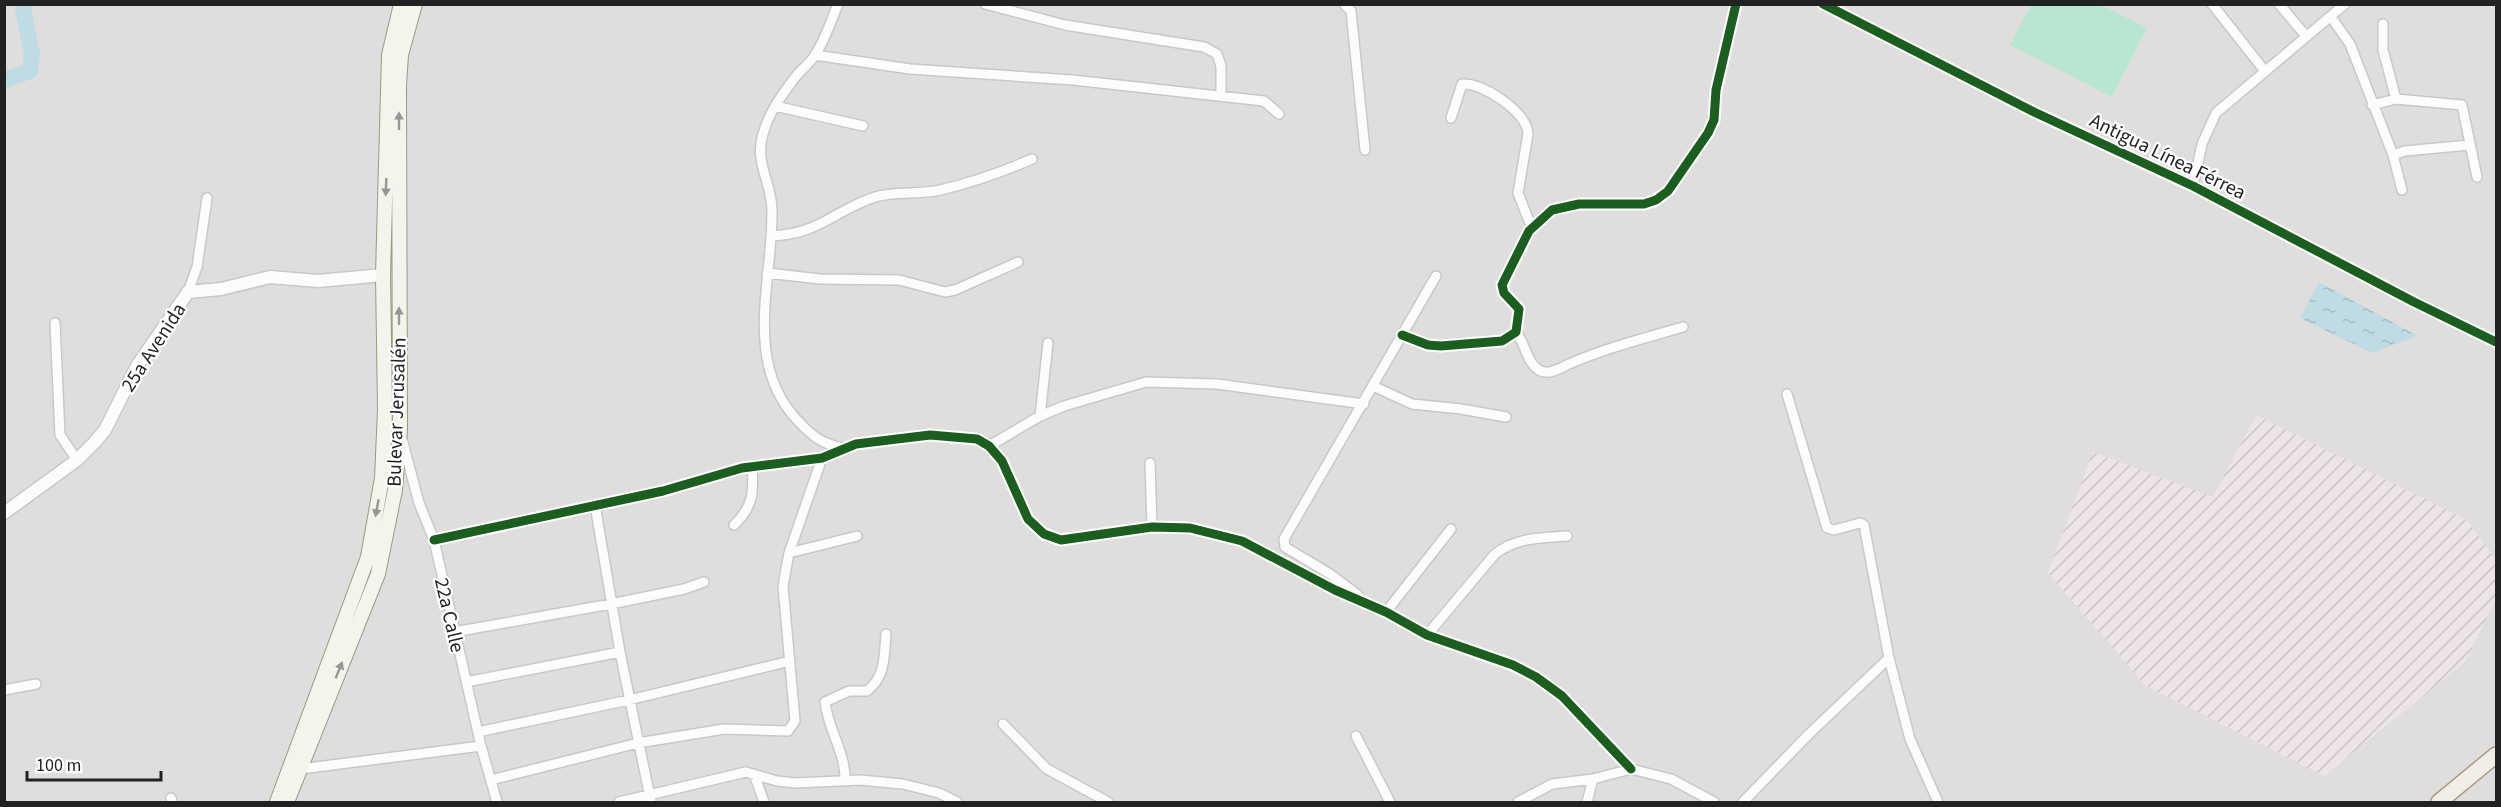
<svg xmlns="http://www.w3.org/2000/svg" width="2501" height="807" font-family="'Source Sans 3',sans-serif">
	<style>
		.residential { fill: #dfdedc }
		.industrial { fill: url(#industrial-furrows) }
		.pitch { fill: #b7e6d2 }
		.water { fill: url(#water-ripples) }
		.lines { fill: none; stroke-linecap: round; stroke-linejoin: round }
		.river { stroke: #bfdbe3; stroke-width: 16 }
		.minor-casing { stroke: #c9c8c7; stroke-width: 12 }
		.tertiary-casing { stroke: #c9c8c7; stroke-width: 15 }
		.secondary-casing { stroke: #999a82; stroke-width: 16 }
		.primary-casing { stroke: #a79c86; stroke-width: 18 }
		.minor { stroke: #fdfcfc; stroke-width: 9 }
		.tertiary { stroke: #fdfcfc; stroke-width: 12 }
		.secondary { stroke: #f4f4ed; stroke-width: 14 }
		.primary { stroke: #f3ede7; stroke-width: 15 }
		.cycleway-casing { stroke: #fff; stroke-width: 13 }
		.cycleway { stroke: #1b5e20; stroke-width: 9 }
		.oneway { fill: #969692 }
		.labels { text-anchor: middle; stroke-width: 4.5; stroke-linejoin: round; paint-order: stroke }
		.street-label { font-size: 20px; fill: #222; stroke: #fff }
	</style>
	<defs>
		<pattern id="industrial-furrows" width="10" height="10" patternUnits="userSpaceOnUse" patternTransform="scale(1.5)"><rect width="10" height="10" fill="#ede4e9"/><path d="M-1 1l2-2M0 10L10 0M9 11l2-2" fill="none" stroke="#cbc3c8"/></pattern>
		<pattern id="water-ripples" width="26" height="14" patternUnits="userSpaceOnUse" patternTransform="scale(1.5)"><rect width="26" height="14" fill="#bfdbe3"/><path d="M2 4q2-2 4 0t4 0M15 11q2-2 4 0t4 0" fill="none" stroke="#a4bcc2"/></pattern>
	</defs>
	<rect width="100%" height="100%" fill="#f0eeeb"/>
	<!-- residential -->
	<path class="residential" d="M 5,5 L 2496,5 L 2496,802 L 5,802 Z"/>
	<!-- industrial -->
	<path class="industrial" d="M 2256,415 L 2467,520 L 2496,560 L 2496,599 L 2465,662 L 2324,776 L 2146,686 L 2048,573 L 2093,452 L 2213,497 Z"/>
	<!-- pitch -->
	<path class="pitch" d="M 2031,5 L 2101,5 L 2147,28 L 2112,97 L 2010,45 Z"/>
	<!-- water -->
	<path class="water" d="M 2319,282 L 2418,336 L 2372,353 L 2300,318 Z"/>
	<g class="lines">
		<!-- river -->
		<path class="river" d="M 4,80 L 30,71 L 32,54 L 23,10 L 26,4"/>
		<!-- minor casing -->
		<g class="minor-casing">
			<path id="minor" d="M 838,4 C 831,21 825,40 815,55 C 811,62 803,68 797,75 C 783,93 769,112 763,134 C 754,162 772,184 772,210 C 773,281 742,362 798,421 C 812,436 822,444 843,448
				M 985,4 L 1065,25 L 1204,47 L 1217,54 L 1221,66 L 1221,96
				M 1344,4 L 1351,11 L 1365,150
				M 1823,4 L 2034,112 L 2193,186 L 2414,302 L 2496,342
				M 2212,4 L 2264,70
				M 2279,4 L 2306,36
				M 2331,17 L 2350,44 L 2393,155 L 2402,190
				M 2383,24 L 2383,50 L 2396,99
				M 815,55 L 910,69 L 1073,80 L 1264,101 L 1279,114
				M 2372,105 L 2396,99 L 2462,105 L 2477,177
				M 775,106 L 863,126
				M 1451,118 L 1462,84 C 1483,82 1528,113 1528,134 L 1518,193 L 1529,221 L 1536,223
				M 2393,155 L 2405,151 L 2469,145
				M 2193,186 L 2202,144 L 2216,113 L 2345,4
				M 773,236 C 821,233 835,210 875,197 C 896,191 919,195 940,190 C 971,183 1002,172 1032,159
				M 767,273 L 820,279 L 899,280 L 945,292 L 955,290 L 1018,262
				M 188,292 L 197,267 L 207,198
				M 55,323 L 60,435 L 77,460
				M 1516,332 C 1526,345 1527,363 1539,370 C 1549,376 1560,368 1569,364 C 1606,348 1645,338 1683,327
				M 1402,335 L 1428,345 L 1441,346 L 1502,341 L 1516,332 L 1519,309 L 1504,293 L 1502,285 L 1529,231 L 1552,210 L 1579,204 L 1644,204 L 1656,200 L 1668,191 L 1708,133 L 1714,120 L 1716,90 L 1736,4
				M 1373,386 L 1412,404 L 1461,409 L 1506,417
				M 1787,394 L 1827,528 L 1834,530 L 1860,523 L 1864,525 L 1889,658 L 1910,739 L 1938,802
				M 1040,416 L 1048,343
				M 402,439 L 419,503 L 434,540 L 481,746 L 497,802
				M 989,446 L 1040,416 L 1064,406 L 1146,382 L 1217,384 L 1364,404
				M 1150,463 L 1152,527
				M 595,505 L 620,652 L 651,802
				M 734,525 C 753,507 754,492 752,467
				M 434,540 L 663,491 L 742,468 L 822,458 L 856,444 L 930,435 L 977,439 L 989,446 L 1002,461 L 1028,519 L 1044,534 L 1061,540 L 1152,527 L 1190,528 L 1242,541 L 1335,590 L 1386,612 L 1427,635 L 1513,665 L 1536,677 L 1562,696 L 1631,769
				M 789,553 L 857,536
				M 1358,595 L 1330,574 L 1285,547 L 1284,539 L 1436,276
				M 1386,612 L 1451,529
				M 454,632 L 611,604 L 684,589 L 704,582
				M 1427,635 L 1495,554 C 1517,537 1541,538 1567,536
				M 466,682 L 620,652
				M 4,690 L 36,684
				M 1003,724 L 1047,769 L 1108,802
				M 478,732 L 629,700 L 790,661
				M 1356,736 L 1390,802
				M 300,769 L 481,746
				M 754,774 L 764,802
				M 491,780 L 638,743 L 724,729 L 788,731 L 795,721 L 783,586 L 789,553 L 822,458
				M 845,781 C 846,753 828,730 825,702 L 849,691 L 867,691 C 886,676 884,656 886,634
				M 171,798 L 172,802
				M 619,802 L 746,772 L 777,781 L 795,783 L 860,780 L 903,784 L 939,793 L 957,802
				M 1518,802 L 1552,784 L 1593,779 L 1631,769 L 1671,779 L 1714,802
				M 1587,802 L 1593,779
				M 1743,802 L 1808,735 L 1889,658"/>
		</g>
		<!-- tertiary casing -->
		<g class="tertiary-casing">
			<path id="tertiary" d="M 4,513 L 77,460 L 94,443 L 105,430 L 137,366 L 188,292 L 221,289 L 270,277 L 318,281 L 383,275"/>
		</g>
		<!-- secondary casing -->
		<g class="secondary-casing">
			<path id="secondary" d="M 277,802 L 368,557 L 382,478 L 385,410 L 383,275 L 389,55 L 401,4
				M 287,802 L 378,574 L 395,490 L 400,429 L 399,85 L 401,55 L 415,4"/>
		</g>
		<!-- primary casing -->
		<g class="primary-casing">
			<path id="primary" d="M 2439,802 L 2496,755"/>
		</g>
		<!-- minor -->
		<use href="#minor" class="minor"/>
		<!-- tertiary -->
		<use href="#tertiary" class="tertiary"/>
		<!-- secondary -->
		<use href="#secondary" class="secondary"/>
		<!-- primary -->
		<use href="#primary" class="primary"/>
		<!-- cycleway casing -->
		<g class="cycleway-casing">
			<path id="cycleway" d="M 1823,4 L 2034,112 L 2193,186 L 2414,302 L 2496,342
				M 1402,335 L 1428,345 L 1441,346 L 1502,341 L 1516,332 L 1519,309 L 1504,293 L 1502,285 L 1529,231 L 1552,210 L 1579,204 L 1644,204 L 1656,200 L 1668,191 L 1708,133 L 1714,120 L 1716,90 L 1736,4
				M 434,540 L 663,491 L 742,468 L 822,458 L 856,444 L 930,435 L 977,439 L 989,446 L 1002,461 L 1028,519 L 1044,534 L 1061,540 L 1152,527 L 1190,528 L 1242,541 L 1335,590 L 1386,612 L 1427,635 L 1513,665 L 1536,677 L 1562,696 L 1631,769"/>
		</g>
		<!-- cycleway -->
		<use href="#cycleway" class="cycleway"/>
	</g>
	<!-- one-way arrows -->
	<defs><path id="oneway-solid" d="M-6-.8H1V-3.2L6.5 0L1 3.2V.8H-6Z" transform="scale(1.5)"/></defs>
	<g class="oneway">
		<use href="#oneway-solid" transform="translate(399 121) rotate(-90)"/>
		<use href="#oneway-solid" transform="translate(386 187) rotate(92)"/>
		<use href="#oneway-solid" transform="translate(399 316) rotate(-90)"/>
		<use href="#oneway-solid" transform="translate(377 508) rotate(100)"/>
		<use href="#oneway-solid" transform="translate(339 670) rotate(-68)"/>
	</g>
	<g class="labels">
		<!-- street labels -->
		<g class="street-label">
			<text transform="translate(2168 156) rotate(26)" y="7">Antigua Línea Férrea</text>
			<text transform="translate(153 347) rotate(-57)" y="7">25a Avenida</text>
			<text transform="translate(396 412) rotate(-88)" y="7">Bulevar Jerusalén</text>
			<text transform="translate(450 615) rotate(77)" y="7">22a Calle</text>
		</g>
	</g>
	<!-- border -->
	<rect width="2501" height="807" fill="none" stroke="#222222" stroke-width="12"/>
	<!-- scale -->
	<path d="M27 771v9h134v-9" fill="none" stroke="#222222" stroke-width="3"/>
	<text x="36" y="771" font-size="18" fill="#222222" stroke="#ffffff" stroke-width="4.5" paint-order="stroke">100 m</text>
</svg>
